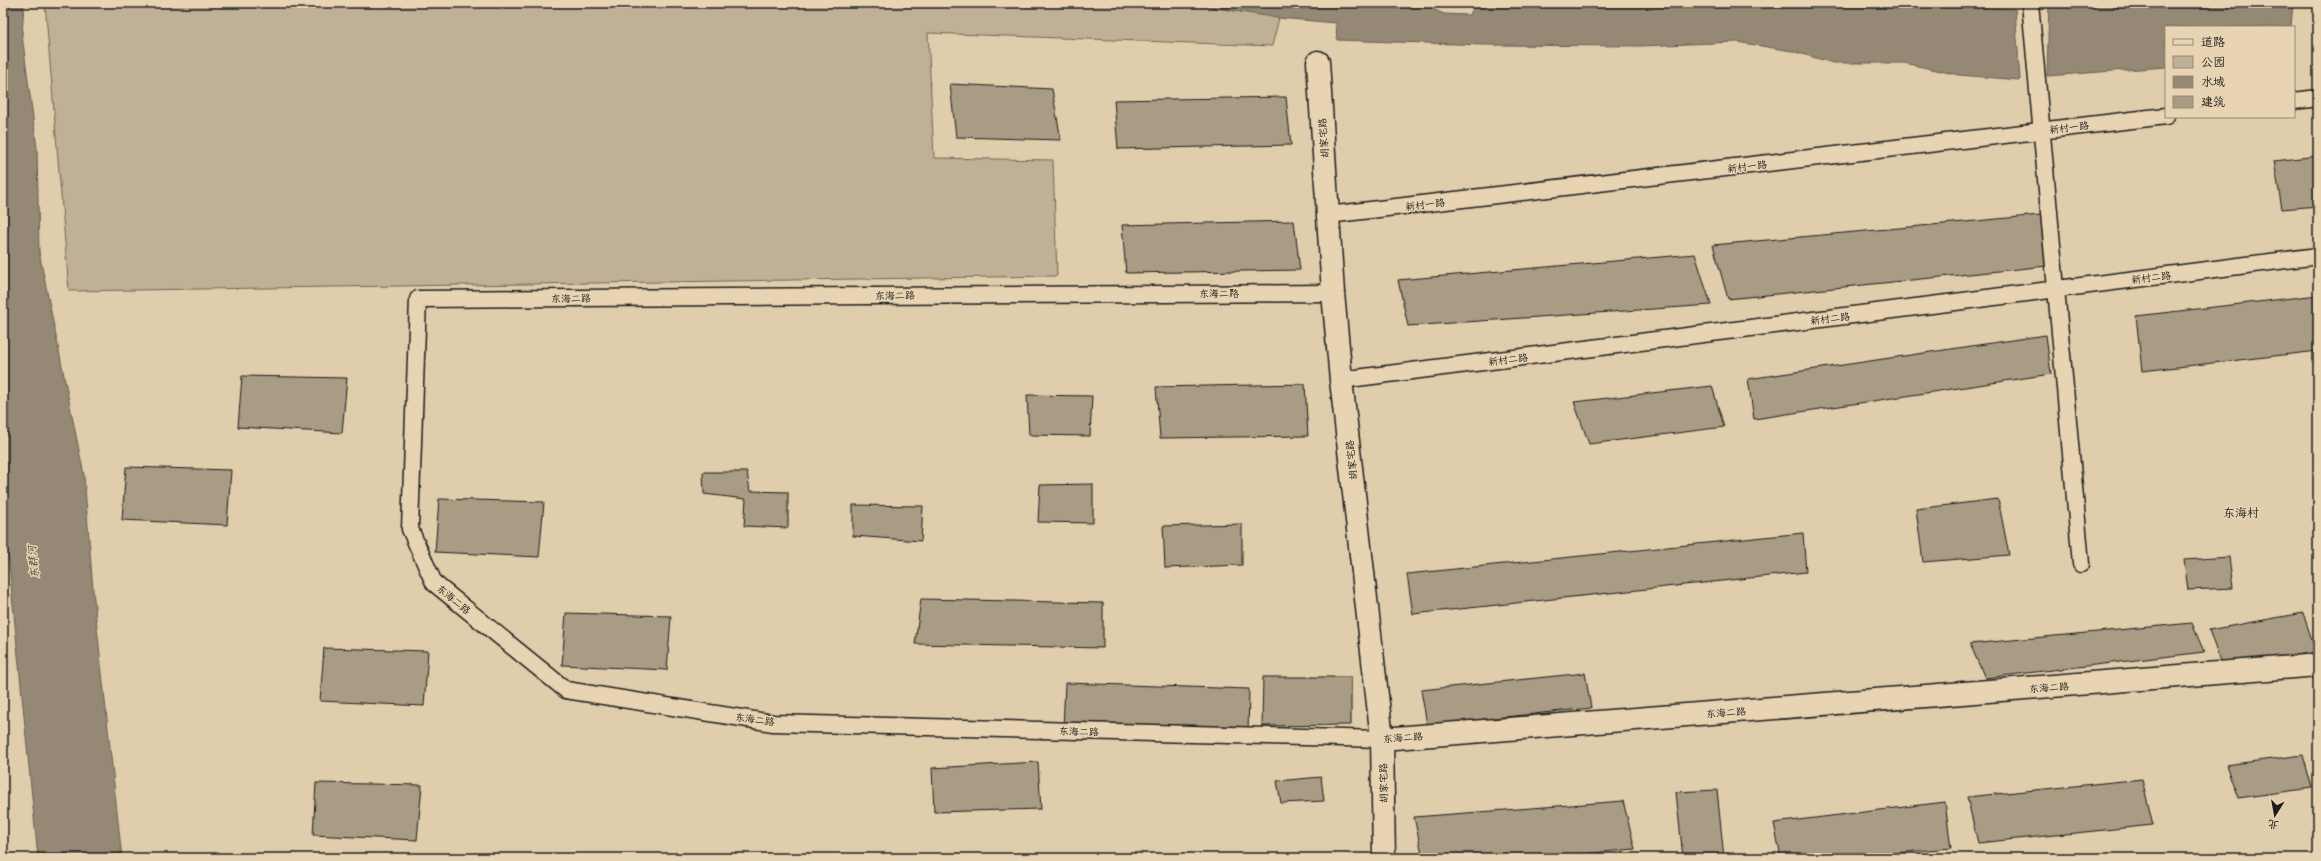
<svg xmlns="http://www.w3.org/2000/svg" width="2321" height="861" font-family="'Balsamiq Sans','LXGW WenKai TC',sans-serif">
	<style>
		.green { fill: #c0b095; stroke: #6e6658 }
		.water { fill: #958975; stroke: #655d51 }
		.building { fill: #a99b84; stroke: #1c1c1c }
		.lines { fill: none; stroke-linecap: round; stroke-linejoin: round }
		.lane-casing { stroke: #1c1c1c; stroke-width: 19 }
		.street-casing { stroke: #1c1c1c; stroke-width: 25 }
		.lane { stroke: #e8d4b2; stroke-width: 16 }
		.street { stroke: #e8d4b2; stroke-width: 22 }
		.labels { text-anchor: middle; stroke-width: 3; stroke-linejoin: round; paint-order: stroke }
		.street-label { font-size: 10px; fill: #1c1c1c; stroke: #e8d4b2 }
		.water-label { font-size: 11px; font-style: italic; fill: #46423b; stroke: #e8d4b2 }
		.quarter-label { font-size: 12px; fill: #1c1c1c; stroke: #e8d4b2 }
	</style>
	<rect width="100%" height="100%" fill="#e0cdac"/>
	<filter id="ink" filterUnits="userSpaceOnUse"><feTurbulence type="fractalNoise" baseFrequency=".025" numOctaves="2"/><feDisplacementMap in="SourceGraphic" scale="8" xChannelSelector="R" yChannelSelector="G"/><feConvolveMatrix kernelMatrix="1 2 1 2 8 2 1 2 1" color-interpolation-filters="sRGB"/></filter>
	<g filter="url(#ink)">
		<!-- green -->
		<path class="green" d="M 45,3 L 1186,3 L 1279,18 L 1272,46 L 928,33 L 934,158 L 1053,160 L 1057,276 L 69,291 Z"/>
		<!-- water -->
		<path class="water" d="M 3,3 L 24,3 L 22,35 L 37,148 L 39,252 L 84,475 L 93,590 L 122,858 L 38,858 L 3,503 Z
			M 1186,3 L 1419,3 L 1444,14 L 1469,15 L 1477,3 L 1846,3 L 2015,9 L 2020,80 L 1959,75 L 1904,63 L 1833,63 L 1792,51 L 1737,42 L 1641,46 L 1485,45 L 1337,40 L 1336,23 L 1279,18 Z
			M 2049,3 L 2293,3 L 2291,27 L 2166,27 L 2166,67 L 2047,76 Z"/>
		<!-- building -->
		<path class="building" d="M 950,84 L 1052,89 L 1061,140 L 956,137 Z
			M 1286,97 L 1291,145 L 1118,149 L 1114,100 Z
			M 2318,156 L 2318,206 L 2282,209 L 2274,161 Z
			M 2041,215 L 2047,266 L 1728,299 L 1713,245 Z
			M 1294,221 L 1300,270 L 1126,273 L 1122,225 Z
			M 1695,254 L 1711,305 L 1408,326 L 1398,280 Z
			M 2318,295 L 2318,351 L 2142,371 L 2136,316 Z
			M 2046,335 L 2051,374 L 1754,419 L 1748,379 Z
			M 242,376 L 347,378 L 342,433 L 238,427 Z
			M 1305,384 L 1308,436 L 1160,438 L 1156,387 Z
			M 1712,386 L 1724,427 L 1589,444 L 1574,402 Z
			M 1027,395 L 1092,396 L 1090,436 L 1029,435 Z
			M 126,467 L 231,470 L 227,525 L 122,520 Z
			M 703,472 L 747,472 L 750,491 L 788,492 L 788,528 L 744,526 L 746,499 L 704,494 Z
			M 1093,484 L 1093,523 L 1038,522 L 1040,485 Z
			M 439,499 L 544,502 L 539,557 L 435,552 Z
			M 1998,499 L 2009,555 L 1923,562 L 1916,509 Z
			M 853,505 L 923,506 L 921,541 L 853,536 Z
			M 1242,524 L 1242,565 L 1165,568 L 1163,526 Z
			M 1803,533 L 1806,572 L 1413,614 L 1407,574 Z
			M 2229,557 L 2233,588 L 2188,590 L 2184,560 Z
			M 921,599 L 1103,603 L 1103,648 L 915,644 Z
			M 566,613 L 671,616 L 667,670 L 562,665 Z
			M 2303,613 L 2316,652 L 2222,667 L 2209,630 Z
			M 2192,623 L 2204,652 L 1985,678 L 1970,644 Z
			M 324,648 L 428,651 L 424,706 L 320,701 Z
			M 1585,673 L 1591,708 L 1427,725 L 1421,690 Z
			M 1263,677 L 1351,677 L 1351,725 L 1262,726 Z
			M 1065,683 L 1249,689 L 1248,735 L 1063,728 Z
			M 2303,755 L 2312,788 L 2238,798 L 2226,765 Z
			M 1038,762 L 1041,809 L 934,812 L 932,768 Z
			M 1321,777 L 1324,801 L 1281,803 L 1277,781 Z
			M 2142,779 L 2153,825 L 1978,843 L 1967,797 Z
			M 316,783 L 422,785 L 417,840 L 313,835 Z
			M 1717,790 L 1724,858 L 1683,858 L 1676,792 Z
			M 1623,801 L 1635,849 L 1541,858 L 1423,858 L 1414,817 Z
			M 1945,802 L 1951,848 L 1840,858 L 1781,858 L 1774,823 Z
			M 1368,855 L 1368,858 L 1327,858 Z"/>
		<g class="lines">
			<!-- lane casing -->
			<g class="lane-casing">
				<path id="lane" d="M 2030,3 L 2081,564
					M 2294,101 L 2318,98
					M 1328,215 L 2166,116
					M 1333,293 L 418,299 L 410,529 L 434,583 L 566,690 L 773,723 L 1382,739
					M 1341,380 L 2318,256"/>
			</g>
			<!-- street casing -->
			<g class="street-casing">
				<path id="street" d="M 1318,62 L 1333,293 L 1341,380 L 1382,739 L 1384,858
					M 1382,739 L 2318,665"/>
			</g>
			<!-- lane -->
			<use href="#lane" class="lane"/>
			<!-- street -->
			<use href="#street" class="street"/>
		</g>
	</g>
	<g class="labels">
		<!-- street labels -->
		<g class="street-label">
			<text transform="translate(2069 127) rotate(-7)" y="4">新村一路</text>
			<text transform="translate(1323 138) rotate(-94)" y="4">胡家宅路</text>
			<text transform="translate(1747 166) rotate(-7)" y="4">新村一路</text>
			<text transform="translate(1425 204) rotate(-7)" y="4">新村一路</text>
			<text transform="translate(2151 277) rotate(-7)" y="4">新村二路</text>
			<text x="1219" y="297">东海二路</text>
			<text transform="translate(895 295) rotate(-1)" y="4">东海二路</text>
			<text transform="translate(571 298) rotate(-1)" y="4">东海二路</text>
			<text transform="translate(1830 318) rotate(-7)" y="4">新村二路</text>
			<text transform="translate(1508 359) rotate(-7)" y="4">新村二路</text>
			<text transform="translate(1351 460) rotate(-96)" y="4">胡家宅路</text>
			<text transform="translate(454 599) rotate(39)" y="4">东海二路</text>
			<text transform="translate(2049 687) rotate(-4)" y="4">东海二路</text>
			<text transform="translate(1726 712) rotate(-4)" y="4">东海二路</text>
			<text transform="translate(755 719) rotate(8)" y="4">东海二路</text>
			<text transform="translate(1079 731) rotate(2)" y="4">东海二路</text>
			<text transform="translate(1403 737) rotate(-4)" y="4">东海二路</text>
			<text transform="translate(1383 783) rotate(-91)" y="4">胡家宅路</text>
		</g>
		<!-- water labels -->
		<g class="water-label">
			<text transform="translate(33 562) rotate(-96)" y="4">东群河</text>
		</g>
		<!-- quarter labels -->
		<g class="quarter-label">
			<text x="2241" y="517">东海村</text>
		</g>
	</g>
	<!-- margin -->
	<rect width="2321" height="861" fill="none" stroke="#e8d4b2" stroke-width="16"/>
	<rect x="8" y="8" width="2305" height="845" fill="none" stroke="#1c1c1c" stroke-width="1.5" filter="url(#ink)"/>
	<!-- legend -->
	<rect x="2165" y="26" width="130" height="92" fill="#e8d4b2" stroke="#968a76"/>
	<rect x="2173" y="39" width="20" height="6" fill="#e8d4b2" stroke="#968a76"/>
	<text x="2201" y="46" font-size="12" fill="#1c1c1c">道路</text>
	<rect x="2173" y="56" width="20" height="12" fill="#c0b095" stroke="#968a76"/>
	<text x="2201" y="66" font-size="12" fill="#1c1c1c">公园</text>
	<rect x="2173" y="76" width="20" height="12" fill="#958975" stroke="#968a76"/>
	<text x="2201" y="86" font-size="12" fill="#1c1c1c">水域</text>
	<rect x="2173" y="96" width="20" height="12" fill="#a99b84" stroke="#968a76"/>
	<text x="2201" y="106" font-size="12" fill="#1c1c1c">建筑</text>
	<!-- north arrow -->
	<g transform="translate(2275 815) rotate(191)" stroke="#e8d4b2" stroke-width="3" paint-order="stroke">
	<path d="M0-3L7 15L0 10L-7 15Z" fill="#1c1c1c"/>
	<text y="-6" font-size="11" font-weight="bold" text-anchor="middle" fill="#1c1c1c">北</text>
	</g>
</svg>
